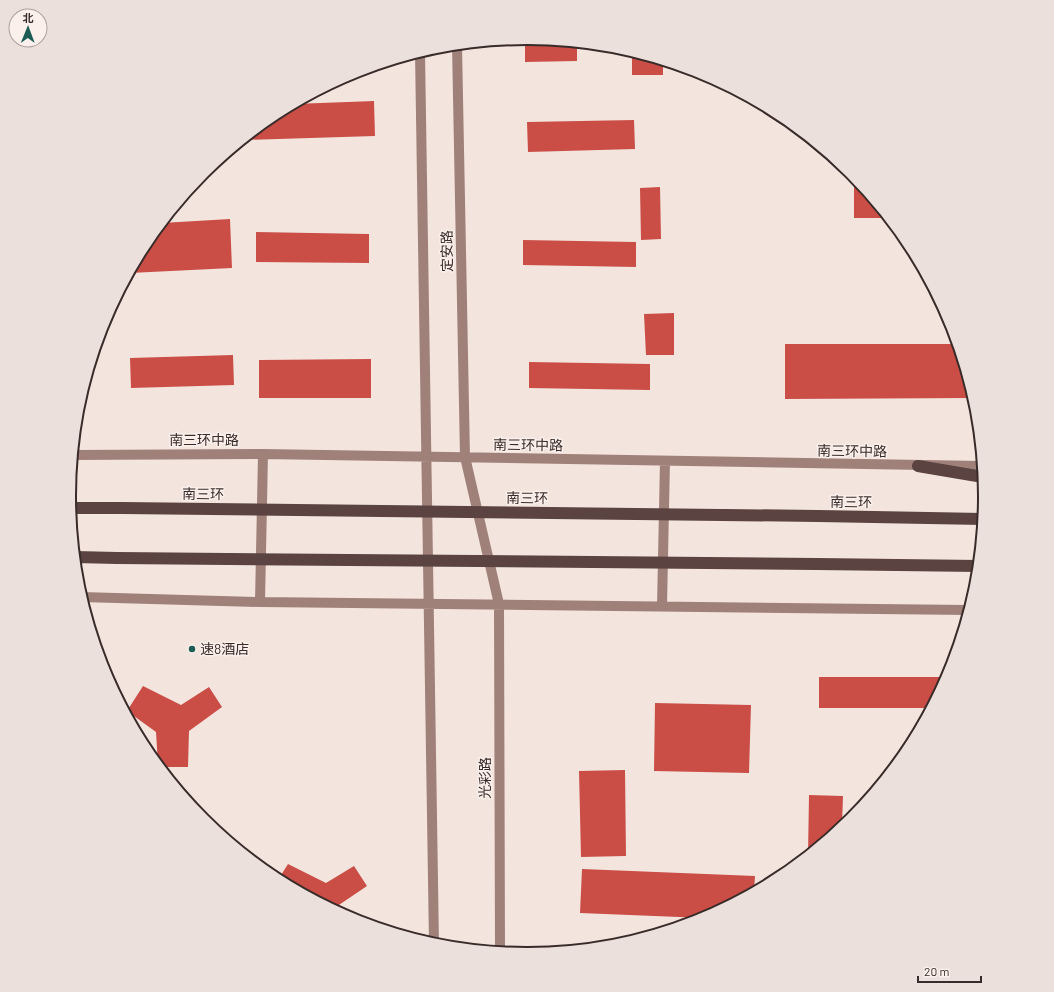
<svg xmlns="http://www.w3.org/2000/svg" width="1054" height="992" font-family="Barlow,'Noto Sans SC',sans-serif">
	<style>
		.building { fill: #ca4e46 }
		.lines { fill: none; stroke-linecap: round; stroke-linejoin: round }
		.secondary { stroke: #a0817a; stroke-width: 10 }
		.highway { stroke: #5a4340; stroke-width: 12 }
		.highway-bridge { stroke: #5a4340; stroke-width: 12 }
		.poi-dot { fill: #1d5c55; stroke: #fbf0eb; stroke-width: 1.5 }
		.labels { text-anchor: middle; stroke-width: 3; stroke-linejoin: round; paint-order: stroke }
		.street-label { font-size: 14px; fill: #392b29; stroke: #fbf0eb }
		.poi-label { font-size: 14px; fill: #392b29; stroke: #fbf0eb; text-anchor: start }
		.rim { fill: none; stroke: #392b29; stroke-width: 2 }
	</style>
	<rect width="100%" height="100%" fill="#f3e5de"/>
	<!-- building -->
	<path class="building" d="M 525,38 L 577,43 L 577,61 L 525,62 Z
		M 632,51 L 663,61 L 663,75 L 632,75 Z
		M 374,101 L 375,136 L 242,140 L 273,115 L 294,104 Z
		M 634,120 L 635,149 L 528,152 L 527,122 Z
		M 854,176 L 889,218 L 854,218 Z
		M 660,187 L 661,239 L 641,240 L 640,188 Z
		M 230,219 L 232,268 L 130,273 L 146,241 L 162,223 Z
		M 256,232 L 369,234 L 369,263 L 256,262 Z
		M 523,240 L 636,242 L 636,267 L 523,265 Z
		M 674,313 L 674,355 L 646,355 L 644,314 Z
		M 785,344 L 957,344 L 974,398 L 785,399 Z
		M 233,355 L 234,385 L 131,388 L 130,358 Z
		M 371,359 L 371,398 L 259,398 L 259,360 Z
		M 529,362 L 650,364 L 650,390 L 529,388 Z
		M 819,677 L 947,677 L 931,708 L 819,708 Z
		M 143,686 L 181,705 L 209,687 L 222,707 L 189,731 L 188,767 L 160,767 L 158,765 L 156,732 L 127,711 Z
		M 655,703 L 751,705 L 749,773 L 654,771 Z
		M 625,770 L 626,856 L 581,857 L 579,771 Z
		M 809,795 L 843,796 L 842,827 L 808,855 Z
		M 288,864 L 326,883 L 354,866 L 367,886 L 333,909 L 278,880 Z
		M 582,869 L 755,876 L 754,891 L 704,918 L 580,913 Z"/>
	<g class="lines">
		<!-- secondary -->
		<path class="secondary" d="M 457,45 L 465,457 L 499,604 L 500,951
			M 420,52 L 434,944
			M 73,455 L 263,454 L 982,466
			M 81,597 L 260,602 L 969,610
			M 260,602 L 263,454
			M 662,606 L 665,461"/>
		<!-- highway -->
		<path class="highway" d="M 918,466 L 983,477
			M 70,508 L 122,508
			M 818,516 L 983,519
			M 75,557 L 117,558
			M 817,564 L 978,566"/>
		<!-- highway-bridge -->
		<path class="highway-bridge" d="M 122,508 L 818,516
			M 117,558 L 817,564"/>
	</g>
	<!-- markers -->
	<circle class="poi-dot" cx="192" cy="649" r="4"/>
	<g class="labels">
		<!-- street labels -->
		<g class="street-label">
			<text transform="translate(447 251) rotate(-91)" y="5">定安路</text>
			<text x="204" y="445">南三环中路</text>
			<text transform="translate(528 445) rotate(1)" y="5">南三环中路</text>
			<text transform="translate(852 451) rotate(1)" y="5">南三环中路</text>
			<text transform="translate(203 494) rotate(1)" y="5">南三环</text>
			<text transform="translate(527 498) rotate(1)" y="5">南三环</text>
			<text transform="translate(851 502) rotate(1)" y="5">南三环</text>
			<text transform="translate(485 778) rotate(-90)" y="5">光彩路</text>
		</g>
		<!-- poi labels -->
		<g class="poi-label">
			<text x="200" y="654">速8酒店</text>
		</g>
	</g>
	<!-- crop -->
	<path d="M0 0H1054V992H0ZM76 496a451 451 0 1 1 902 0a451 451 0 1 1-902 0Z" fill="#ebe0db" fill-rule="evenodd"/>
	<path class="rim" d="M76 496a451 451 0 1 1 902 0a451 451 0 1 1-902 0Z"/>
	<!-- north arrow -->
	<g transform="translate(28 28) rotate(1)"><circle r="19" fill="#fbf0eb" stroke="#ada19d"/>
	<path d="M0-3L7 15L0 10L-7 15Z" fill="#1d5c55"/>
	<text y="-6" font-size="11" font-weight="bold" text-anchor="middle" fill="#392b29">北</text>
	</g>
	<!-- scale -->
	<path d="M918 976v6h63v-6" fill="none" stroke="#392b29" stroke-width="2"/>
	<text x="924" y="976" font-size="12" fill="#392b29" stroke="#fbf0eb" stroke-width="3" paint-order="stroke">20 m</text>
</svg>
